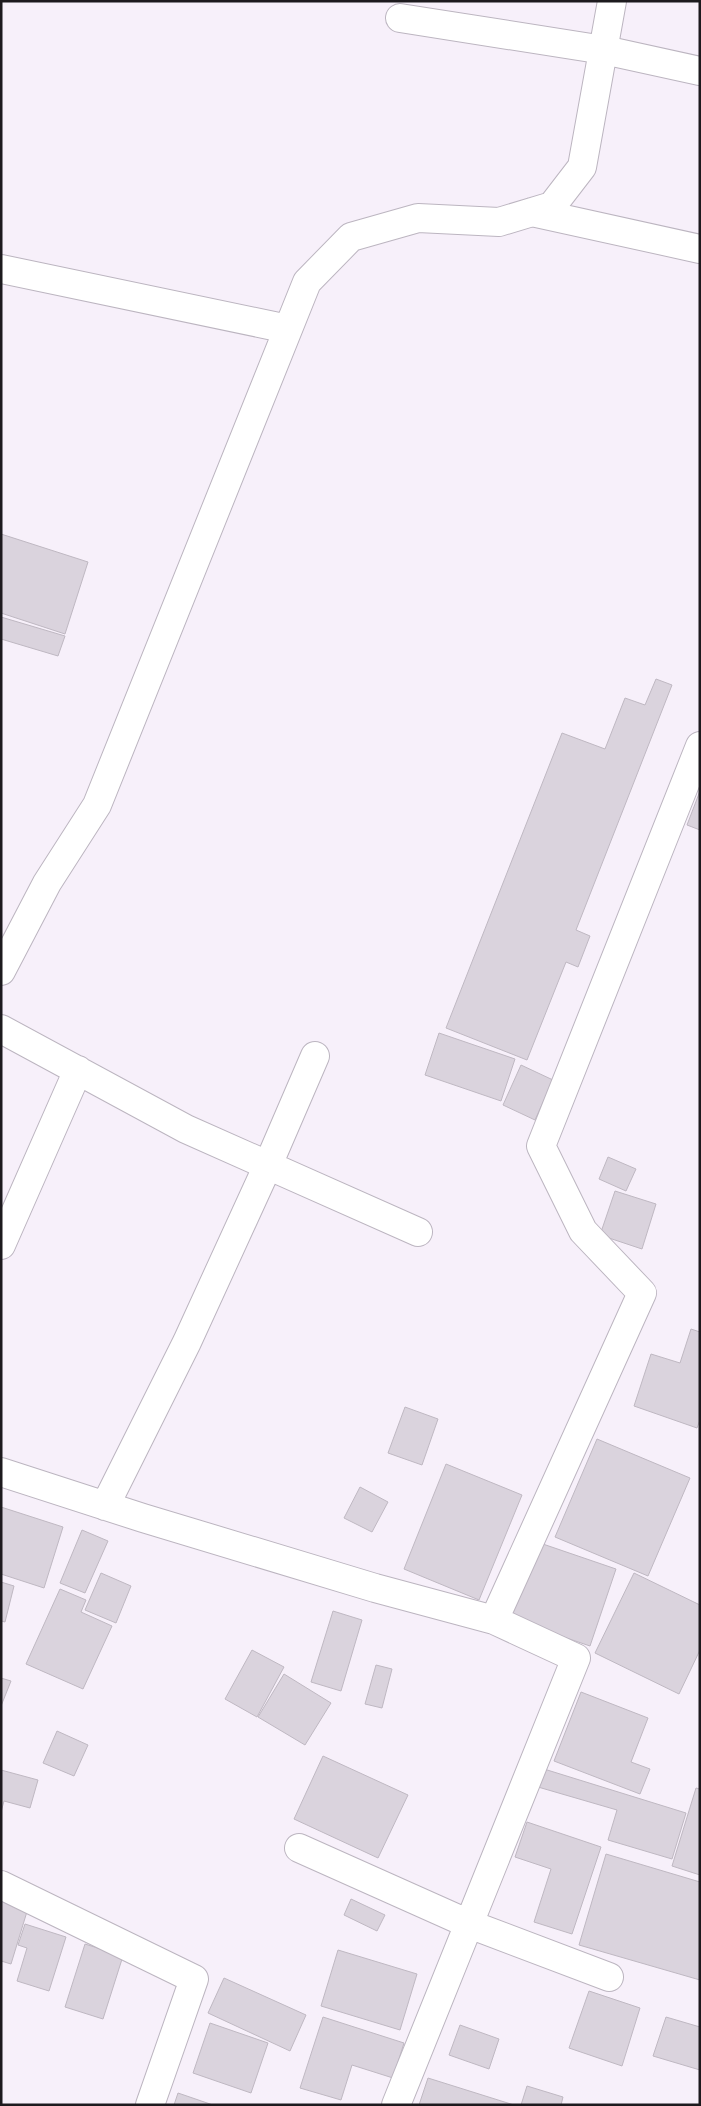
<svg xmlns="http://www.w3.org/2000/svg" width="701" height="2106" font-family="Figtree,sans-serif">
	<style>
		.building { fill: #dad3dd; stroke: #bfb8c2 }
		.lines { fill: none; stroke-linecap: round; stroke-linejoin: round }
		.minor-casing { stroke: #bcb5c0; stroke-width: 30 }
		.minor { stroke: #fff; stroke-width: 28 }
	</style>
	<rect width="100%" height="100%" fill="#f7f0fa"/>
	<!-- building -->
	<path class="building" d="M 1,534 L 88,562 L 65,634 L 1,613 Z
		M 1,617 L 65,636 L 58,656 L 1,639 Z
		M 656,679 L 672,685 L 576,930 L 590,936 L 578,967 L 566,962 L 527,1060 L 446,1028 L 562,733 L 605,749 L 625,698 L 645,705 Z
		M 700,791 L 700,830 L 687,825 Z
		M 439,1033 L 515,1059 L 501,1101 L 425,1075 Z
		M 521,1065 L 553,1080 L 535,1120 L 503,1105 Z
		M 608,1157 L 636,1169 L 626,1191 L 599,1179 Z
		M 615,1191 L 656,1204 L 642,1249 L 600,1235 Z
		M 691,1329 L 700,1332 L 700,1420 L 697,1428 L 634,1406 L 651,1354 L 680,1363 Z
		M 405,1407 L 438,1419 L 422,1465 L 388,1453 Z
		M 597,1439 L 690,1478 L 648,1576 L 555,1537 Z
		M 446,1464 L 522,1495 L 479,1600 L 404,1569 Z
		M 360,1487 L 388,1502 L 372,1532 L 344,1518 Z
		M 1,1507 L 63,1527 L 44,1588 L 1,1574 Z
		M 82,1530 L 108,1541 L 85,1593 L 60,1583 Z
		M 537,1542 L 616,1569 L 590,1646 L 511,1619 Z
		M 101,1573 L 131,1586 L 116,1623 L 85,1610 Z
		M 634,1573 L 700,1605 L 700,1650 L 679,1694 L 595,1653 Z
		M 1,1582 L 14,1586 L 5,1622 L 1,1621 Z
		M 60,1589 L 86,1600 L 81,1612 L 112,1626 L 83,1689 L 26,1664 Z
		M 333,1611 L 362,1620 L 341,1691 L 311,1682 Z
		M 252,1650 L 284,1667 L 257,1717 L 225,1699 Z
		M 376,1665 L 392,1669 L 382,1708 L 365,1704 Z
		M 284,1674 L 331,1703 L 305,1745 L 258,1717 Z
		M 1,1678 L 11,1681 L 1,1706 Z
		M 581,1692 L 648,1718 L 631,1762 L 650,1769 L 640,1794 L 554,1761 Z
		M 57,1731 L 88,1745 L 74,1776 L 43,1763 Z
		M 323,1756 L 408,1795 L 378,1858 L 294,1819 Z
		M 544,1769 L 686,1813 L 672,1859 L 608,1840 L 617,1810 L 538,1787 Z
		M 1,1770 L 38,1780 L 30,1808 L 4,1801 L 1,1812 Z
		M 696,1788 L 700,1789 L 700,1875 L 672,1866 Z
		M 527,1822 L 601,1847 L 572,1934 L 534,1922 L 551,1869 L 515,1857 Z
		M 606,1854 L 700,1882 L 700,1980 L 579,1945 Z
		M 1,1896 L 29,1905 L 11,1964 L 1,1961 Z
		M 351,1899 L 385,1915 L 377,1931 L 344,1915 Z
		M 25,1924 L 66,1937 L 49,1991 L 17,1981 L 27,1948 L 18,1945 Z
		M 85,1944 L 123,1956 L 103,2019 L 65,2007 Z
		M 338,1950 L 417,1974 L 400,2030 L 321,2006 Z
		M 224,1978 L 306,2015 L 290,2051 L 208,2013 Z
		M 589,1991 L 640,2008 L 622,2066 L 569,2048 Z
		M 323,2017 L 404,2043 L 393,2078 L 352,2065 L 341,2100 L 300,2088 Z
		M 666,2017 L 700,2027 L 700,2070 L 653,2056 Z
		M 210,2023 L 268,2043 L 251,2093 L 193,2073 Z
		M 460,2025 L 499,2039 L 489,2069 L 449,2055 Z
		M 428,2078 L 514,2105 L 419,2105 Z
		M 527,2086 L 563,2097 L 561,2105 L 521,2105 Z
		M 178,2093 L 213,2105 L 174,2105 Z"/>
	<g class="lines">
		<!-- minor casing -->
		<g class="minor-casing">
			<path id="minor" d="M 400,18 L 604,50 L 700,71
				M 532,212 L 700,249
				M 1,269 L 288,329
				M 1,971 L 47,883 L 97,805 L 307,282 L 351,237 L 418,218 L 499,222 L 552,206 L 582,167 L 612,1
				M 1,1029 L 186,1129 L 418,1232
				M 1,1245 L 78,1070
				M 1,1472 L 143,1518 L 375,1588 L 494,1620 L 576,1658 L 396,2105
				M 105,1506 L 187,1342 L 268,1165 L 315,1056
				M 494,1620 L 642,1293 L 583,1231 L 541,1146 L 700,746
				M 299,1848 L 469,1924 L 609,1977
				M 1,1885 L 194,1979 L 150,2105"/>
		</g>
		<!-- minor -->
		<use href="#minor" class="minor"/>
	</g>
	<!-- border -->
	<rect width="701" height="2106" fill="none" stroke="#1d1a1e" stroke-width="5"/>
</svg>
